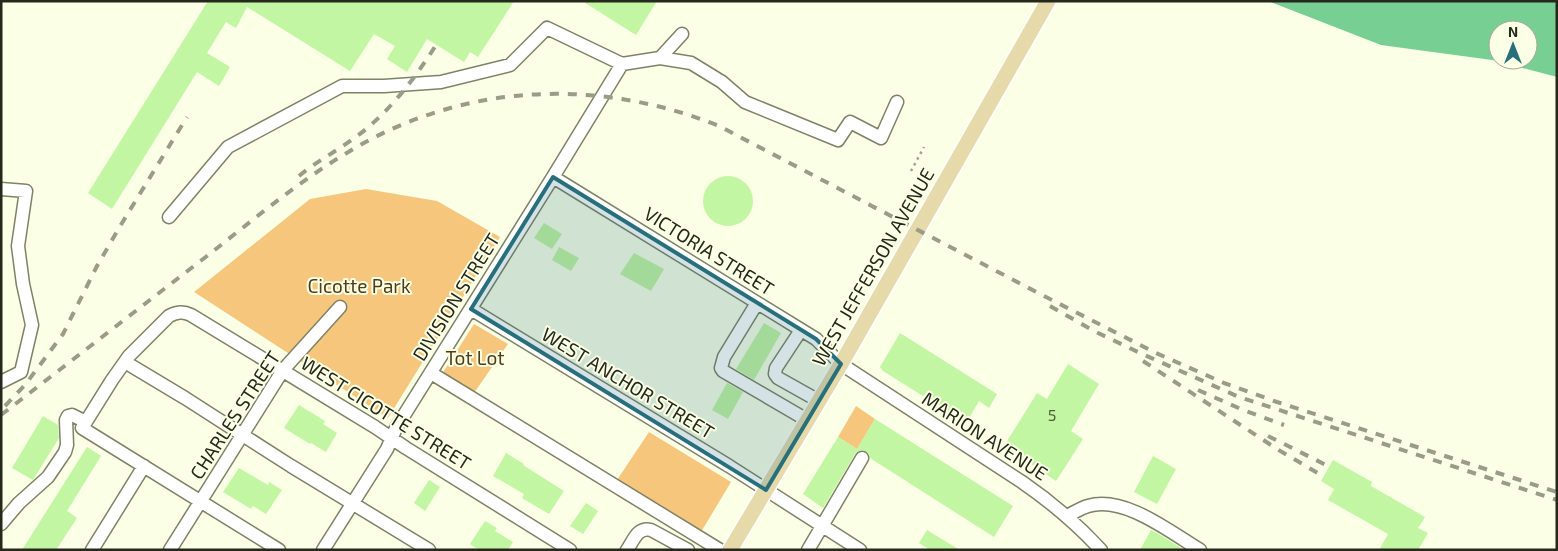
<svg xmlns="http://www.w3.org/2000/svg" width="1558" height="551" font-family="'Exo 2',sans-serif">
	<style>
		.green { fill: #f7c67d }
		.water { fill: #77cf93; fill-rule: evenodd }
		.building { fill: #c2f6a2 }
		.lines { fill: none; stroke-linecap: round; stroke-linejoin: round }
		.minor-casing { stroke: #7e8367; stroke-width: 15 }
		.major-casing { stroke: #fff; stroke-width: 18 }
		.path { stroke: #a1a491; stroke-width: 2.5; stroke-dasharray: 2.5 4; stroke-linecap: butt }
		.minor { stroke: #fff; stroke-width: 12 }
		.major { stroke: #e6daab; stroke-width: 15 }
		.rail { stroke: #999c89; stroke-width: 4; stroke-dasharray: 9 9; stroke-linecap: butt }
		.marked { fill: #276f7b; fill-opacity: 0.2; stroke: #276f7b; stroke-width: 4; stroke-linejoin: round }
		.labels { text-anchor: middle; stroke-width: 4; stroke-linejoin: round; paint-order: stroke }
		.number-label { font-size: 16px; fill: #4d5c3e }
		.street-label { font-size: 19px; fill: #26281c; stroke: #faffe6 }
		.park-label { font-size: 19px; fill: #523b17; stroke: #faffe6 }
	</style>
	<rect width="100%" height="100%" fill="#faffe6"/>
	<!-- green -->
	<path class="green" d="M 366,189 L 437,201 L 500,237 L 388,418 L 194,292 L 310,199 Z
		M 474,324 L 508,344 L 474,393 L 442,374 Z
		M 856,406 L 875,419 L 857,449 L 838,437 Z
		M 649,432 L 731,482 L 701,532 L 617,480 Z"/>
	<!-- water -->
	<path class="water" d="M 1268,1 L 1557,1 L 1557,77 L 1492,60 L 1381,45 ZM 1498,30 L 1528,30 L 1528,60 L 1498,60 Z"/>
	<!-- building -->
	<path class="building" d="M 208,1 L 514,1 L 478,57 L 470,52 L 464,62 L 427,39 L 407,72 L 387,59 L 395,46 L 374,34 L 350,71 L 247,7 L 236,28 L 226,22 L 207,53 L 230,67 L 219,86 L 197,72 L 112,209 L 88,193 Z
		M 582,1 L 657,1 L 636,35 Z
		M703 201a25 25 0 1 1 50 0a25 25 0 1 1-50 0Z
		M 544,223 L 562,234 L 552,249 L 534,238 Z
		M 559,247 L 579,258 L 571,271 L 552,260 Z
		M 634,253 L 664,269 L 651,291 L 620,274 Z
		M 764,323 L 781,333 L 754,380 L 736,369 Z
		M 900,333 L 997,394 L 989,408 L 979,401 L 966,423 L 883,371 L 880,367 Z
		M 1068,364 L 1099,384 L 1071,431 L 1083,439 L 1056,481 L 1004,446 L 1037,393 L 1047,399 Z
		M 727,383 L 743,392 L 728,419 L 712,410 Z
		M 299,405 L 325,421 L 323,424 L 337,433 L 326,452 L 311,443 L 310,444 L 284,428 Z
		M 43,416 L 58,425 L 59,438 L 33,480 L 12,468 Z
		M 875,419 L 1013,506 L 994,537 L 870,458 L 869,454 L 863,450 L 858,451 L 855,454 L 823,508 L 803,494 L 838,437 L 857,449 Z
		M 87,447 L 101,456 L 67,511 L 77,518 L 56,550 L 22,550 Z
		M 506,453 L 524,464 L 523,465 L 564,491 L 549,514 L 522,498 L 524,494 L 493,476 Z
		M 1153,456 L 1176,469 L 1157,504 L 1134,492 Z
		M 1333,460 L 1372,482 L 1371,486 L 1425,517 L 1418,528 L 1428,533 L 1418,550 L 1379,550 L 1388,534 L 1328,500 L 1334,489 L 1321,481 Z
		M 239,468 L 268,485 L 269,482 L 282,490 L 266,514 L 253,506 L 251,509 L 223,492 Z
		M 429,480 L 440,487 L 425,511 L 414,503 Z
		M 586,503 L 598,511 L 583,534 L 570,526 Z
		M 485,521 L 497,528 L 495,531 L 513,542 L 508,550 L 479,550 L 470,544 Z
		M 927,530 L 940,538 L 960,550 L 930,550 L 919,543 Z
		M 1151,530 L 1162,536 L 1184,550 L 1140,550 Z"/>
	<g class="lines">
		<!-- minor casing -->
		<g class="minor-casing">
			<path id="minor" d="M 660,58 L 691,63 L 722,82 L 745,102 L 838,140 L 850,122 L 881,138 L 897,102
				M 553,177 L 816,339 L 841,364 L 1022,482 C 1051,502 1077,524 1101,550
				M 1,189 L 26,191 L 18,246 L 23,284 L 32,325 L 21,372 L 1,382
				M 169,217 L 228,147 L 342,86 L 384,86 L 441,82 L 510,65 L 547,28 L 622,64 L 660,58 L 682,34
				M 757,303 L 724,357 L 721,368 L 723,371 L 807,420
				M 471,309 L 729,466 L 860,550
				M 801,330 L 776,368 L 775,374 L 778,378 L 819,401
				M 125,362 L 185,398 L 291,466 L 429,550
				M 431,373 L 720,550
				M 1067,516 C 1073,513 1081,508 1088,506 C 1124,495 1170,532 1200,550
				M 1,524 L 19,503 L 48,477 L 65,452 L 67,445 L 66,420 L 68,416 L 72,415 L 86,422
				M 92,550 L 144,466
				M 170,550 L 283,370 L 340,307
				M 279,550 L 82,428 L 112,380 L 129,356 L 169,316 C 177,312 183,311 191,315 L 375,427 L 406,448 L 570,550
				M 323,550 L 387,449 L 396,428 L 553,177 L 622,64
				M 627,550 C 634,540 637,527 651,530 L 688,550
				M 808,550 L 862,458"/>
		</g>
		<!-- major casing -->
		<g class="major-casing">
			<path id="major" d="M 730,550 L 841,364 L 1048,1"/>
		</g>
		<!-- path -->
		<path class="path" d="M 911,171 L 924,147"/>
		<!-- minor -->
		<use href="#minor" class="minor"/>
		<!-- major -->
		<use href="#major" class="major"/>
		<!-- rail -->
		<path class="rail" d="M 299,176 C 316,162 335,152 353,139 C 387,115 414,80 436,45
			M 1050,306 L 1094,331 L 1140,353 L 1239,397 L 1557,500
			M 1143,361 L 1277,449 L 1321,475
			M 1198,390 L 1243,410 L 1284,425
			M 5,406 L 25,385 L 63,334 L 97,266 L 122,223 L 187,117
			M 1,415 C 70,362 138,309 207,256 C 253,220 299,181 350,151 C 463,83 597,77 719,126 L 1044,296 L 1156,353 L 1224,383 L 1277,402 L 1557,492
			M 1268,436 L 1326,465"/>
	</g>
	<!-- marked area -->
	<path class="marked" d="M 553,177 L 816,339 L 841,364 L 766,490 L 471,309 Z"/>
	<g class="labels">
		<!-- number labels -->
		<g class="number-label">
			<text x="1052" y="421">5</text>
		</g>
		<!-- street labels -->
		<g class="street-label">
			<text transform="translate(709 251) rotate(32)" y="7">VICTORIA STREET</text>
			<text transform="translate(873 267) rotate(-60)" y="7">WEST JEFFERSON AVENUE</text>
			<text transform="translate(456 297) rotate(-58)" y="7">DIVISION STREET</text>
			<text transform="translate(628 383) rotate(31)" y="7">WEST ANCHOR STREET</text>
			<text transform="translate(386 413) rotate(32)" y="7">WEST CICOTTE STREET</text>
			<text transform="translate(235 415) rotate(-57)" y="7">CHARLES STREET</text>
			<text transform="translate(985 436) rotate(33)" y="7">MARION AVENUE</text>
		</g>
		<!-- park labels -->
		<g class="park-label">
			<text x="359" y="293">Cicotte Park</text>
			<text x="475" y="365">Tot Lot</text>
		</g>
	</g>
	<!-- border -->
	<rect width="1558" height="551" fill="none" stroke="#26281c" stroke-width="5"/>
	<!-- north arrow -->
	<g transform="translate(1513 45)"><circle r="24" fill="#faffe6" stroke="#a5a995"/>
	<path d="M0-4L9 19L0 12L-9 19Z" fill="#276f7b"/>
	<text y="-8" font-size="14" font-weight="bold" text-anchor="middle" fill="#26281c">N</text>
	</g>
</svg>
